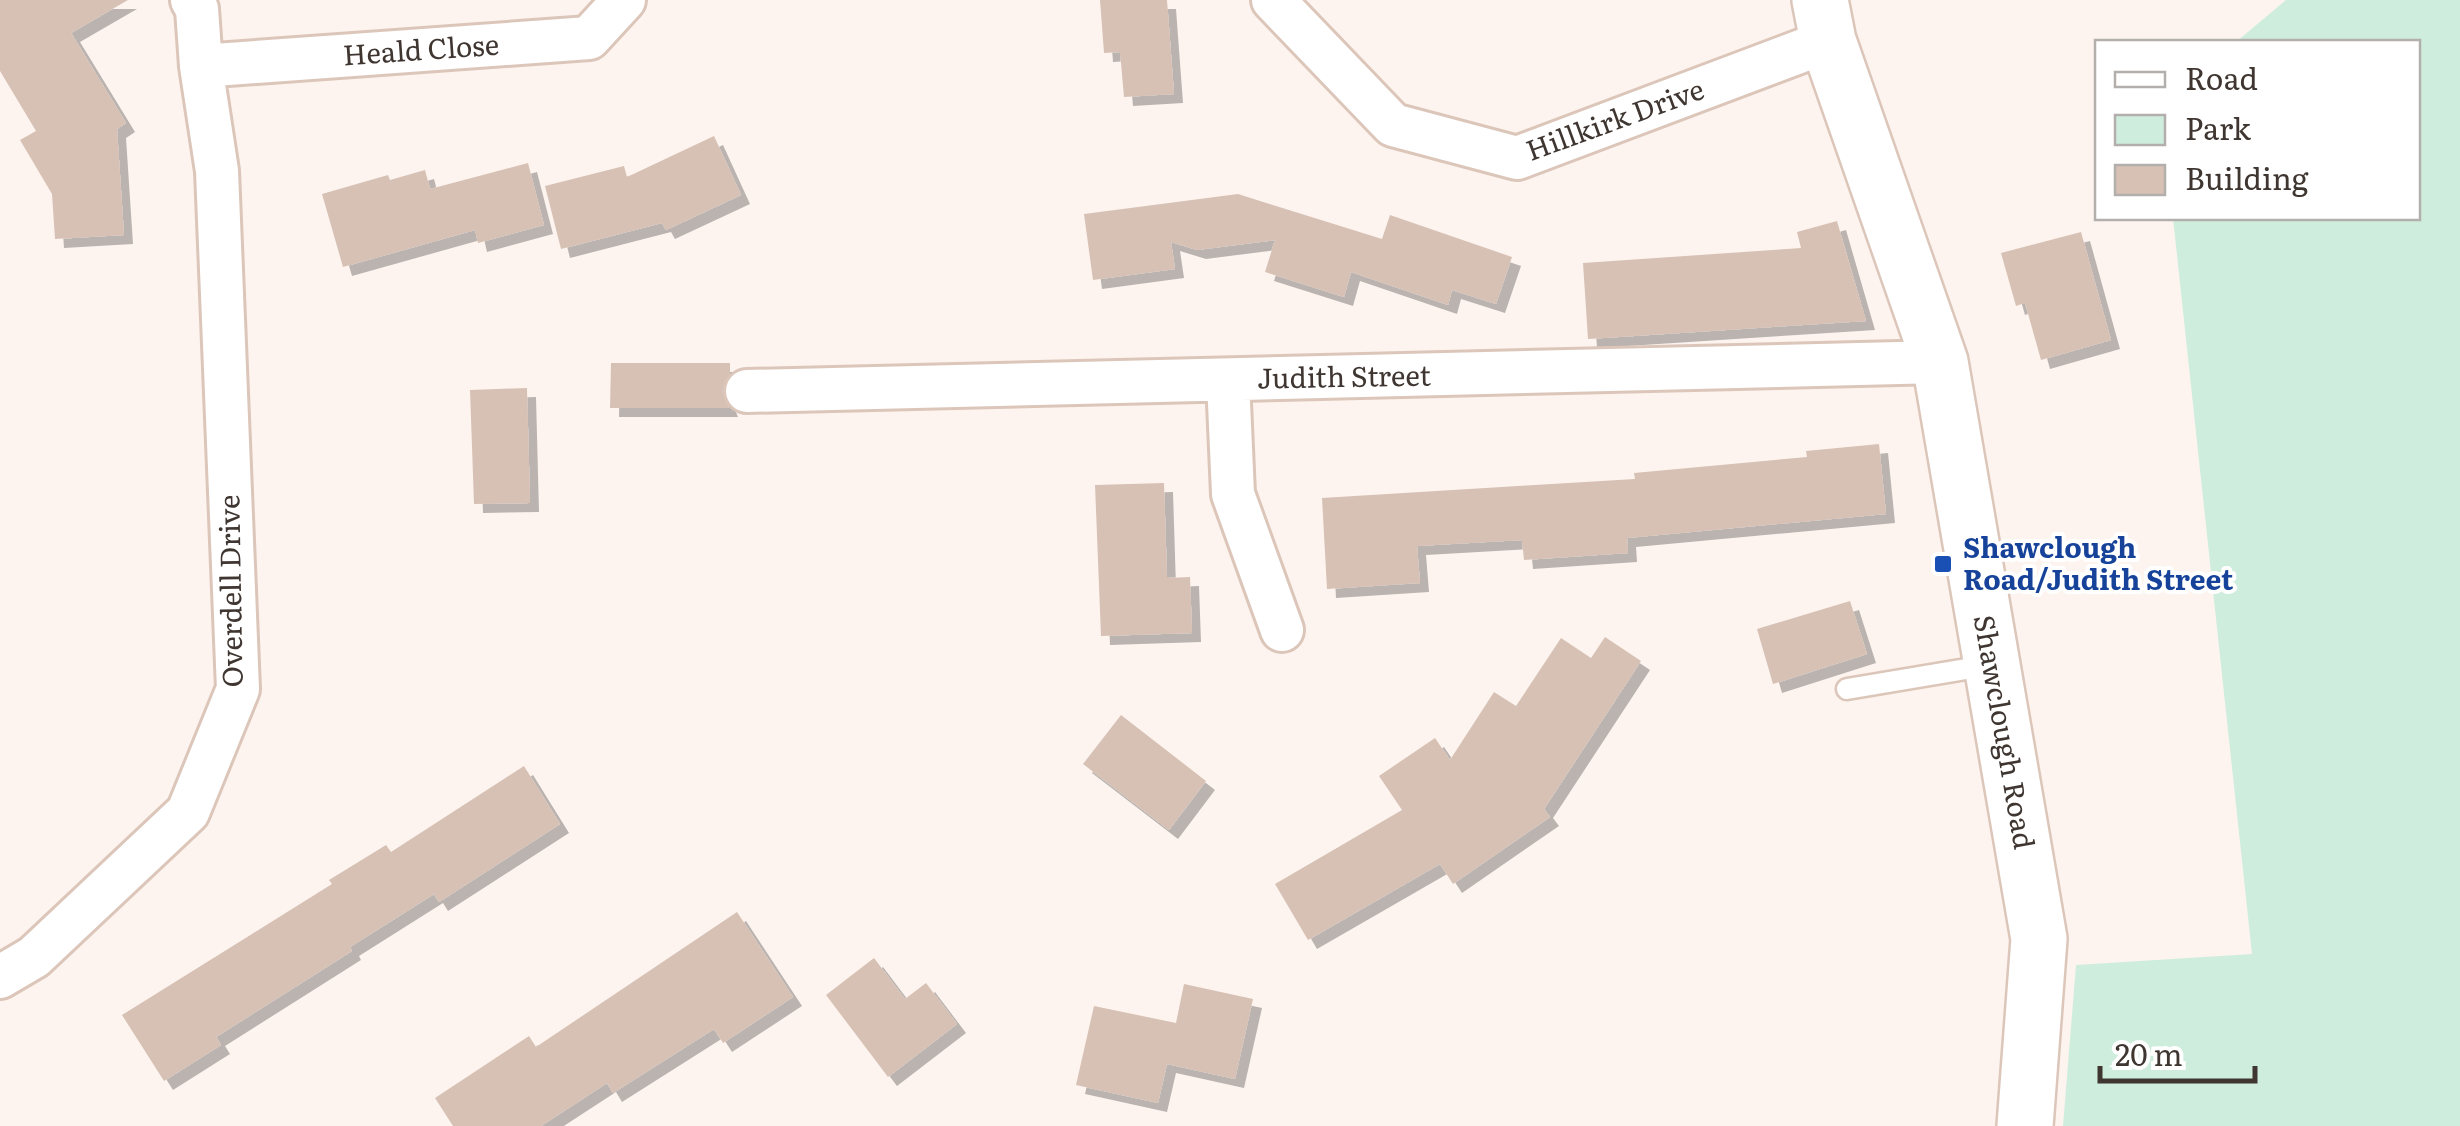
<svg xmlns="http://www.w3.org/2000/svg" width="2460" height="1126" font-family="Literata,serif">
	<style>
		.green { fill: #ceeddd }
		.building { fill: #d7c1b5; filter: url(#shadow) }
		.lines { fill: none; stroke-linecap: round; stroke-linejoin: round }
		.lane-casing { stroke: #dcc6ba; stroke-width: 25 }
		.street-casing { stroke: #dcc6ba; stroke-width: 48 }
		.secondary-casing { stroke: #dcc6ba; stroke-width: 60 }
		.lane { stroke: #fff; stroke-width: 20 }
		.street { stroke: #fff; stroke-width: 42 }
		.secondary { stroke: #fff; stroke-width: 55 }
		.transit-dot { fill: #1a4fb4; stroke: #fff; stroke-width: 4 }
		.labels { text-anchor: middle; stroke-width: 8; stroke-linejoin: round; paint-order: stroke }
		.street-label { font-size: 28px; fill: #3f3631; stroke: #fff }
		.transit-label { font-size: 28px; font-weight: bold; fill: #164399; stroke: #fff; text-anchor: start }
	</style>
	<defs>
		<filter id="shadow"><feDropShadow dx="9" dy="9" stdDeviation="0" flood-color="#0004"/></filter>
	</defs>
	<rect width="100%" height="100%" fill="#fdf4ef"/>
	<!-- green -->
	<path class="green" d="M 2286,0 L 2460,0 L 2460,1126 L 2063,1126 L 2076,965 L 2252,954 L 2173,218 L 2418,218 L 2418,42 L 2236,42 Z"/>
	<!-- building -->
	<path class="building" d="M 0,0 L 128,0 L 71,33 L 126,123 L 117,129 L 124,235 L 55,239 L 52,194 L 20,140 L 36,131 L 0,71 Z
		M 1100,0 L 1167,0 L 1174,94 L 1124,97 L 1120,52 L 1104,53 Z
		M 714,136 L 741,195 L 666,230 L 662,223 L 561,249 L 545,186 L 624,166 L 627,177 Z
		M 528,163 L 544,225 L 478,243 L 475,230 L 343,267 L 322,194 L 388,175 L 390,180 L 425,170 L 430,189 Z
		M 1238,194 L 1382,239 L 1390,215 L 1512,257 L 1496,304 L 1452,290 L 1448,305 L 1351,272 L 1344,297 L 1265,272 L 1275,240 L 1197,250 L 1171,242 L 1175,269 L 1093,280 L 1084,214 Z
		M 1837,221 L 1866,321 L 1588,339 L 1583,263 L 1801,248 L 1797,232 Z
		M 2081,232 L 2111,340 L 2041,360 L 2025,303 L 2016,306 L 2001,253 Z
		M 611,363 L 730,363 L 730,373 L 722,391 L 729,408 L 610,408 Z
		M 527,388 L 530,503 L 474,504 L 470,390 Z
		M 1879,444 L 1886,514 L 1627,538 L 1628,553 L 1524,560 L 1522,540 L 1417,546 L 1420,583 L 1327,589 L 1322,498 L 1635,479 L 1634,473 L 1807,457 L 1806,451 Z
		M 1164,483 L 1167,578 L 1190,577 L 1192,633 L 1101,636 L 1095,485 Z
		M 1850,601 L 1867,654 L 1773,684 L 1757,629 Z
		M 1605,637 L 1641,661 L 1544,809 L 1550,817 L 1453,884 L 1440,864 L 1308,940 L 1275,884 L 1402,810 L 1379,776 L 1435,738 L 1450,760 L 1494,692 L 1516,706 L 1561,638 L 1591,658 Z
		M 1121,715 L 1206,781 L 1169,830 L 1083,764 Z
		M 524,766 L 560,824 L 439,902 L 434,894 L 350,947 L 352,951 L 216,1037 L 221,1045 L 164,1081 L 122,1015 L 332,884 L 329,880 L 386,845 L 391,852 Z
		M 737,912 L 793,997 L 723,1043 L 714,1029 L 613,1093 L 607,1083 L 541,1126 L 453,1126 L 435,1098 L 529,1036 L 536,1047 Z
		M 874,958 L 905,999 L 926,983 L 957,1024 L 888,1077 L 826,995 Z
		M 1184,984 L 1253,999 L 1235,1079 L 1167,1064 L 1158,1103 L 1076,1085 L 1094,1006 L 1176,1023 Z"/>
	<g class="lines">
		<!-- lane casing -->
		<g class="lane-casing">
			<path id="lane" d="M 1847,689 L 1990,665"/>
		</g>
		<!-- street casing -->
		<g class="street-casing">
			<path id="street" d="M 1273,0 L 1393,125 L 1517,158 L 1828,41
				M 201,66 L 589,38 L 624,0
				M 1228,380 L 1233,494 L 1282,630
				M 747,391 L 1940,362
				M 0,977 L 34,957 L 188,812 L 238,689 L 217,171 L 201,66 L 197,9 L 192,0"/>
		</g>
		<!-- secondary casing -->
		<g class="secondary-casing">
			<path id="secondary" d="M 1820,0 L 1828,41 L 1940,362 L 2039,939 L 2025,1126"/>
		</g>
		<!-- lane -->
		<use href="#lane" class="lane"/>
		<!-- street -->
		<use href="#street" class="street"/>
		<!-- secondary -->
		<use href="#secondary" class="secondary"/>
	</g>
	<!-- markers -->
	<rect class="transit-dot" x="1933" y="554" width="20" height="20" rx="5"/>
	<g class="labels">
		<!-- street labels -->
		<g class="street-label">
			<text transform="translate(421 50) rotate(-4)" y="10">Heald Close</text>
			<text transform="translate(1615 120) rotate(-20)" y="10">Hillkirk Drive</text>
			<text transform="translate(1344 377) rotate(-1)" y="10">Judith Street</text>
			<text transform="translate(231 591) rotate(-91)" y="10">Overdell Drive</text>
			<text transform="translate(2004 732) rotate(80)" y="10">Shawclough Road</text>
		</g>
		<!-- transit labels -->
		<g class="transit-label">
			<text x="1963" y="558">Shawclough<tspan x="1963" dy="32">Road/Judith Street</tspan></text>
		</g>
	</g>
	<!-- legend -->
	<rect x="2095" y="40" width="325" height="180" fill="#ffffff" stroke="#b2afad" stroke-width="2.5"/>
	<rect x="2115" y="72" width="50" height="15" fill="#ffffff" stroke="#b2afad" stroke-width="2.5"/>
	<text x="2185" y="90" font-size="30" fill="#3f3631">Road</text>
	<rect x="2115" y="115" width="50" height="30" fill="#ceeddd" stroke="#b2afad" stroke-width="2.5"/>
	<text x="2185" y="140" font-size="30" fill="#3f3631">Park</text>
	<rect x="2115" y="165" width="50" height="30" fill="#d7c1b5" stroke="#b2afad" stroke-width="2.5"/>
	<text x="2185" y="190" font-size="30" fill="#3f3631">Building</text>
	<!-- scale -->
	<path d="M2100 1066v15h155v-15" fill="none" stroke="#3f3631" stroke-width="5"/>
	<text x="2115" y="1066" font-size="30" fill="#3f3631" stroke="#ffffff" stroke-width="8" paint-order="stroke">20 m</text>
</svg>
